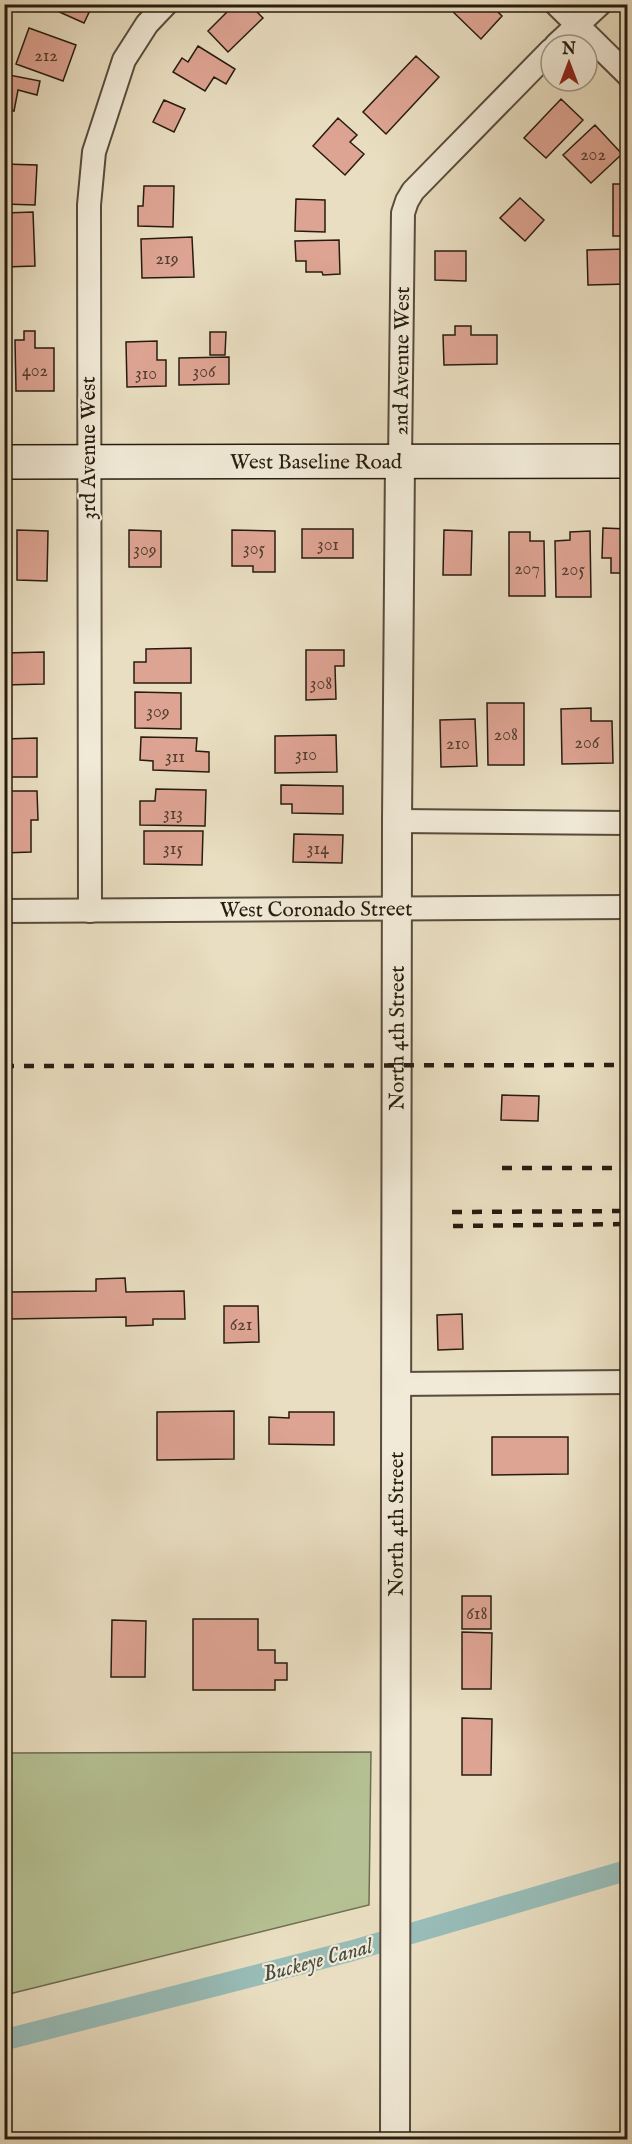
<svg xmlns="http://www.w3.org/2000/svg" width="632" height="2144" font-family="'IM FELL English',serif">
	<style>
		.green { fill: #b5c194; stroke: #6e6e52; stroke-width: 1.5 }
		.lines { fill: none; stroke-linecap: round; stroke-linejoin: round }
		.canal { stroke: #98bcb7; stroke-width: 21 }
		.building { fill: #dea493; stroke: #271c10; stroke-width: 1.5 }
		.minor-casing { stroke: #584c3c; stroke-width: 26 }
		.tertiary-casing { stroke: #584c3c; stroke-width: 32 }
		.secondary-casing { stroke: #271c10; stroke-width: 36 }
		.minor { stroke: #f1ead7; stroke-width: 22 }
		.tertiary { stroke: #f1ead7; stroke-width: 28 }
		.secondary { stroke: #f1ead7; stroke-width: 33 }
		.rail { stroke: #271c10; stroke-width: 4.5; stroke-dasharray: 10 10; stroke-linecap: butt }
		.labels { text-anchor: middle; stroke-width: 4.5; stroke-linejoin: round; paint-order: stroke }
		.number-label { font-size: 18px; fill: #553e31 }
		.street-label { font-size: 21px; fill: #271c10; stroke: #f1ead7 }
		.water-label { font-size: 22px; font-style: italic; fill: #494c42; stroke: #f1ead7 }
	</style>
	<rect width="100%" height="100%" fill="#e9dec1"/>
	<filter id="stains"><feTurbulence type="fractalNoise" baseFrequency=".00333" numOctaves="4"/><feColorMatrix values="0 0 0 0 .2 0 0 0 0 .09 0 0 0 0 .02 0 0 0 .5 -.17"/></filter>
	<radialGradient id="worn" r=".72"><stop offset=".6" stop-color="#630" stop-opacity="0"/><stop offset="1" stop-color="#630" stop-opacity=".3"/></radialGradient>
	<!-- green -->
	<path class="green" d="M 371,1752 L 369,1905 L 5,1995 L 5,1753 Z"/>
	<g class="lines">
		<!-- canal -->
		<path class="canal" d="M 4,2040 L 351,1951 L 628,1870"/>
	</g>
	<!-- building -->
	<path class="building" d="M 57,4 L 93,4 L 84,23 L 55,10 Z
		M 235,4 L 249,4 L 263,18 L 228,52 L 208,31 Z
		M 452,4 L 490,4 L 502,16 L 481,39 L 449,8 Z
		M 29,28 L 76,45 L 63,81 L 16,64 Z
		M 198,46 L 235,69 L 226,84 L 214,77 L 205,91 L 173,72 L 182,58 L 188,62 Z
		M 416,56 L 439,77 L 386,134 L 363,112 Z
		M 4,74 L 40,81 L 37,95 L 18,90 L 14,111 L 4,109 Z
		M 561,99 L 583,120 L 546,158 L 524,138 Z
		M 164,100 L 185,109 L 174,132 L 153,122 Z
		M 338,118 L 357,135 L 350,142 L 364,154 L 345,175 L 313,146 Z
		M 595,125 L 622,154 L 591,183 L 563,155 Z
		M 4,164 L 37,165 L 35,205 L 4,204 Z
		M 613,184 L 628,184 L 628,236 L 613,236 Z
		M 144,186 L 174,186 L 173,227 L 138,226 L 138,206 L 143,206 Z
		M 520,198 L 544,220 L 525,241 L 500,218 Z
		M 296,199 L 325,200 L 325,232 L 295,231 Z
		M 33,212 L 35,266 L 5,267 L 5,213 Z
		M 192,237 L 194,277 L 142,278 L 141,239 Z
		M 339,240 L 340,274 L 323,275 L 322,272 L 306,272 L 306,261 L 296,261 L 295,241 Z
		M 628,249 L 628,284 L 588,285 L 587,250 Z
		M 435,251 L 466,251 L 466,281 L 435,280 Z
		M 455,326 L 471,326 L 471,335 L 497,335 L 497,364 L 444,365 L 443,335 L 455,335 Z
		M 24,331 L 35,331 L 35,348 L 54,348 L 54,391 L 16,391 L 15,340 L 24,340 Z
		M 210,332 L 226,332 L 225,355 L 210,355 Z
		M 157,341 L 157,360 L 166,360 L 166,386 L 127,387 L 126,342 Z
		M 229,357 L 229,384 L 179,385 L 179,358 Z
		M 603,528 L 628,529 L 628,557 L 625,557 L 625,573 L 611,573 L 611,558 L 602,558 Z
		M 302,529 L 353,529 L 353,558 L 302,558 Z
		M 17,530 L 48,531 L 47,581 L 17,580 Z
		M 129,530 L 161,531 L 161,567 L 129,567 Z
		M 232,530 L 275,531 L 275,572 L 253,572 L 253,566 L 232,566 Z
		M 444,530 L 472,531 L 471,575 L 443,575 Z
		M 590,531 L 591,597 L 556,597 L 555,541 L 570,540 L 570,532 Z
		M 509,532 L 530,532 L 530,541 L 544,541 L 545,596 L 509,596 Z
		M 191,648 L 191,683 L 134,683 L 134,662 L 146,662 L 146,649 Z
		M 306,650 L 344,650 L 344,666 L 335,666 L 336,699 L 306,700 Z
		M 44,652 L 44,684 L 4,685 L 4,653 Z
		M 135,692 L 181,693 L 181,729 L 135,728 Z
		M 487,703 L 524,703 L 524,765 L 488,765 Z
		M 591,708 L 591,721 L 612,721 L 613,763 L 562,764 L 561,709 Z
		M 475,719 L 477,766 L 441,767 L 440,720 Z
		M 336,735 L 337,772 L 275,773 L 275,736 Z
		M 141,737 L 197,738 L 196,751 L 209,752 L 209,772 L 153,770 L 153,761 L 140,760 Z
		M 37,738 L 37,777 L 8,777 L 8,767 L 4,767 L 4,739 Z
		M 281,785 L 343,786 L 343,814 L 292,813 L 292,804 L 281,804 Z
		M 156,789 L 206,790 L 205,826 L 140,825 L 140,801 L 155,801 Z
		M 10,791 L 37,791 L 38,820 L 31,820 L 31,852 L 4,853 L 4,803 L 10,803 Z
		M 144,831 L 203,831 L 202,865 L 144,864 Z
		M 294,834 L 343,835 L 342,863 L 293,862 Z
		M 502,1095 L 539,1096 L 538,1121 L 501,1120 Z
		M 125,1278 L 126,1292 L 184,1291 L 185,1319 L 153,1319 L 153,1325 L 126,1326 L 126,1317 L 10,1319 L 10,1292 L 96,1291 L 96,1279 Z
		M 224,1306 L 258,1306 L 259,1342 L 224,1343 Z
		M 462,1314 L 463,1349 L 438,1350 L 437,1315 Z
		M 234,1411 L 234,1459 L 157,1460 L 157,1412 Z
		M 289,1412 L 334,1412 L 334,1445 L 269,1444 L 269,1417 L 289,1418 Z
		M 492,1437 L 568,1437 L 568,1474 L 492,1475 Z
		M 462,1596 L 491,1596 L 491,1629 L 462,1629 Z
		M 193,1619 L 258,1619 L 258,1650 L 275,1650 L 275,1663 L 287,1663 L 287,1680 L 275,1680 L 275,1690 L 193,1690 Z
		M 112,1620 L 146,1621 L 145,1677 L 111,1677 Z
		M 462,1632 L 492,1633 L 491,1689 L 462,1689 Z
		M 462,1718 L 492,1719 L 491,1775 L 462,1775 Z"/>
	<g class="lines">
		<!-- minor casing -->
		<g class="minor-casing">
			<g id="minor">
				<path d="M 556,4 L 628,75"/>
				<path d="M 556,45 L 600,4"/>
				<path id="s1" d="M 400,461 L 403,213 L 407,201 L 413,191 L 551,50"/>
				<path d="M 397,821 L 628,823"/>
				<path id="s2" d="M 4,911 L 628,907"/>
				<path d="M 90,911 L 89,205 L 94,152 L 124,60 L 147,24 L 166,4"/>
				<path d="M 396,1384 L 628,1382"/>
			</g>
		</g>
		<!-- tertiary casing -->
		<g class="tertiary-casing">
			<g id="tertiary">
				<path id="s3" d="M 395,2140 L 397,821 L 400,461"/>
			</g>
		</g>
		<!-- secondary casing -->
		<g class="secondary-casing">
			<g id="secondary">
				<path id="s4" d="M 4,462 L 628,461"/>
			</g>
		</g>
		<!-- minor -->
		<use href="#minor" class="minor"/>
		<!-- tertiary -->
		<use href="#tertiary" class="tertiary"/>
		<!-- secondary -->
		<use href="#secondary" class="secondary"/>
		<!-- rail -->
		<path class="rail" d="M 4,1066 L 628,1065
			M 502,1168 L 628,1168
			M 452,1212 L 628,1211
			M 453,1226 L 628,1224"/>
	</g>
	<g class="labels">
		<!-- number labels -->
		<g class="number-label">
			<text x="46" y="61">212</text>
			<text x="593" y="160">202</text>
			<text x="167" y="264">219</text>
			<text x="35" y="376">402</text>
			<text x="204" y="377">306</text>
			<text x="146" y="379">310</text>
			<text x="328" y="550">301</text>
			<text x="254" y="554">305</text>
			<text x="145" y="555">309</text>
			<text x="527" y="574">207</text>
			<text x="573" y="575">205</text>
			<text x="321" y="689">308</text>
			<text x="158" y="717">309</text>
			<text x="506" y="740">208</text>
			<text x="587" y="748">206</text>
			<text x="458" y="749">210</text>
			<text x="306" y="760">310</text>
			<text x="175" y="762">311</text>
			<text x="173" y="819">313</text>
			<text x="173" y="854">315</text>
			<text x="318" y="854">314</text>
			<text x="241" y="1330">621</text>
			<text x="477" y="1619">618</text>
		</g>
		<!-- street labels -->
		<g class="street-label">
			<text dy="7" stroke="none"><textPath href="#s1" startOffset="100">2nd Avenue West</textPath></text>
			<text transform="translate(88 448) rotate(-90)" y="7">3rd Avenue West</text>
			<text dy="7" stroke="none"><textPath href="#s4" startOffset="312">West Baseline Road</textPath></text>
			<text dy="7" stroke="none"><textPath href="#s2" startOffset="312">West Coronado Street</textPath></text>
			<text dy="7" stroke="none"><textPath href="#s3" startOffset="1102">North 4th Street</textPath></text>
			<text dy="7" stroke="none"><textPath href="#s3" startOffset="616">North 4th Street</textPath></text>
		</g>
		<!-- water labels -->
		<g class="water-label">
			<text transform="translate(317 1959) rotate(-15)" y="8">Buckeye Canal</text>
		</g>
	</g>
	<!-- margin -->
	<rect width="632" height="2144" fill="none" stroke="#e9dec1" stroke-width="24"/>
	<rect x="6" y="6" width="620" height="2132" fill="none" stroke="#271c10" stroke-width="3"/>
	<rect x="12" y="12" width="608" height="2120" fill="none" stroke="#271c10" stroke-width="1.5"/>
	<!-- north arrow -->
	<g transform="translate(569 63)"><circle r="28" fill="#f1ead7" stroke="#a09887" stroke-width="1.5"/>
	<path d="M0-4.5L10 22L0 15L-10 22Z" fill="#8f2418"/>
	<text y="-9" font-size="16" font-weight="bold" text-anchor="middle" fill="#271c10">N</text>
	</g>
	<rect width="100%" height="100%" filter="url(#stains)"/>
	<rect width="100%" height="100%" fill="url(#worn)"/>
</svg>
